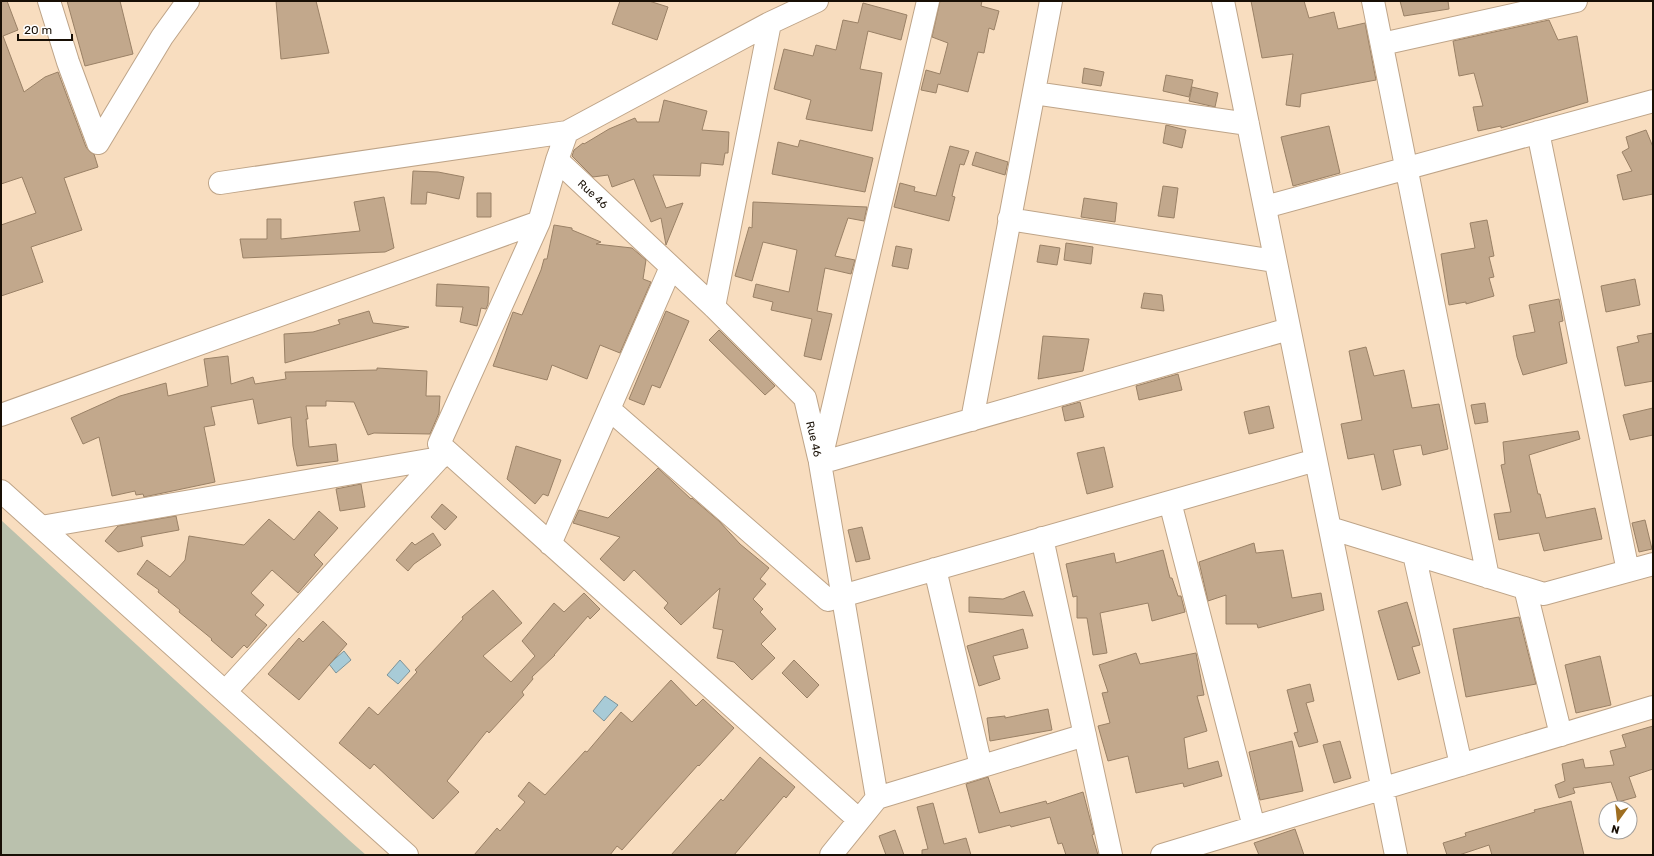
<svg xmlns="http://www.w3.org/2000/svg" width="1654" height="856" font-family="Rubik,sans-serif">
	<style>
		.green { fill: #bac1ad }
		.water { fill: #a8cbd7; stroke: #7d9398 }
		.building { fill: #c2a88c; stroke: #9a8166 }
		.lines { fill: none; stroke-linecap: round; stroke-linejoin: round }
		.minor-casing { stroke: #bea488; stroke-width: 24 }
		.minor { stroke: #fff; stroke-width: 22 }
		.labels { text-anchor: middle; stroke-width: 3; stroke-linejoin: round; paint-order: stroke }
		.street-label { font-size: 11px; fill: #180f05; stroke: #fff }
	</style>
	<rect width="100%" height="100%" fill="#f8ddbf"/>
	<!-- green -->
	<path class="green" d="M 1,520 L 349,840 L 366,855 L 1,855 Z"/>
	<!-- water -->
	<path class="water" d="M 344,651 L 351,660 L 336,673 L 329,664 Z
		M 400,660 L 410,671 L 398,684 L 387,675 Z
		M 605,696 L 618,705 L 604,721 L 593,711 Z"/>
	<!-- building -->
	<path class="building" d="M 1,1 L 7,1 L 18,30 L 3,36 L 24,92 L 45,77 L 58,72 L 86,147 L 90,152 L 94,154 L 98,167 L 64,178 L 82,230 L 31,247 L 43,282 L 1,296 L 1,225 L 36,213 L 22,177 L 1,184 Z
		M 67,1 L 120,1 L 133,54 L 85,66 Z
		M 276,1 L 316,1 L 329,53 L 281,59 Z
		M 620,1 L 649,1 L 668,7 L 657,40 L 612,24 Z
		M 940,1 L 982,1 L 981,6 L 999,11 L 994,30 L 989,28 L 984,53 L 978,52 L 968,92 L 938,84 L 936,93 L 921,90 L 926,70 L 940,74 L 948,43 L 932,37 Z
		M 1251,1 L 1304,1 L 1309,18 L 1334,12 L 1338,29 L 1365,23 L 1376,80 L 1301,94 L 1300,107 L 1286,105 L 1293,54 L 1262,58 Z
		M 1400,1 L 1448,1 L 1449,9 L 1404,16 Z
		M 863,3 L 907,15 L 901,40 L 868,31 L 860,69 L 882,73 L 872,131 L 806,119 L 811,100 L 774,89 L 784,49 L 813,56 L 816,45 L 836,50 L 843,20 L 858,23 Z
		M 1549,20 L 1558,40 L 1577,36 L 1588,102 L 1501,128 L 1501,126 L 1478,131 L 1473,107 L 1483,106 L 1474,73 L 1459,76 L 1453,41 Z
		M 1084,68 L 1104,72 L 1101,86 L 1082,83 Z
		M 1166,75 L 1193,80 L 1189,97 L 1163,91 Z
		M 1192,87 L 1218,93 L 1215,107 L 1189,101 Z
		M 664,100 L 707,111 L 702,130 L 729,132 L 728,153 L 725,153 L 723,165 L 701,163 L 700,176 L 653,175 L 666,208 L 683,203 L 666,245 L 661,218 L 651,222 L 634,179 L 612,187 L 608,175 L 593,177 L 572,156 L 574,150 L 583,143 L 584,144 L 609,129 L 635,118 L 637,122 L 659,122 Z
		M 1166,125 L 1186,130 L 1182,148 L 1163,143 Z
		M 1329,126 L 1340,173 L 1293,186 L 1281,137 Z
		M 1646,130 L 1653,147 L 1653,194 L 1623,200 L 1617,175 L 1632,171 L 1622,152 L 1629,148 L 1626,137 Z
		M 800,140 L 873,158 L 865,192 L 772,174 L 778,142 L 798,147 Z
		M 950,146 L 969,151 L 964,165 L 960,164 L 952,196 L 955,197 L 949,221 L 894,207 L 900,183 L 915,187 L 914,191 L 936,196 Z
		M 976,152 L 1008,162 L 1005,175 L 972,165 Z
		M 413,171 L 438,172 L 464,177 L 459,199 L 427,192 L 426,204 L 411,204 Z
		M 1163,186 L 1178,188 L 1174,218 L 1158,216 Z
		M 477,193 L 491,193 L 491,217 L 477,217 Z
		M 384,197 L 394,248 L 385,252 L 243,258 L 240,239 L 267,239 L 267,219 L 281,219 L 281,239 L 360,231 L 354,202 Z
		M 1084,198 L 1117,203 L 1115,222 L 1081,217 Z
		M 753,202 L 867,207 L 864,221 L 848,218 L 835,256 L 855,260 L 851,274 L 825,268 L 817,311 L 832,314 L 821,360 L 804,356 L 812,319 L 771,310 L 773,302 L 753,297 L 756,284 L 789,292 L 797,250 L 763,242 L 752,281 L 735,276 L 749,227 L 752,228 Z
		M 1487,220 L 1494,256 L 1489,257 L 1494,277 L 1489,278 L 1494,296 L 1466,304 L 1466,302 L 1449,305 L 1441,254 L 1475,248 L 1470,223 Z
		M 554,225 L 572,228 L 572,230 L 601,242 L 596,244 L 632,248 L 646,260 L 643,279 L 651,282 L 620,353 L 600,345 L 587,379 L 552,365 L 547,380 L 493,366 L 513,312 L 522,315 L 541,270 L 544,259 L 547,259 Z
		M 1066,243 L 1093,247 L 1091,264 L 1064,260 Z
		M 1040,245 L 1060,248 L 1057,265 L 1037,262 Z
		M 896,246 L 912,249 L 908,269 L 892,266 Z
		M 1635,279 L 1640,305 L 1606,312 L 1601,286 Z
		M 437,284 L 489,287 L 488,304 L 486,309 L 481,308 L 477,326 L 460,322 L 463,307 L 436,306 Z
		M 1144,293 L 1162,295 L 1164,311 L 1141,308 Z
		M 1559,299 L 1563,321 L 1559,322 L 1567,363 L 1523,375 L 1517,357 L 1513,336 L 1535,332 L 1529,305 Z
		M 369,311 L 373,323 L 409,327 L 285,363 L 284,334 L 313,332 L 340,324 L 338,320 Z
		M 666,311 L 689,321 L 660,388 L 652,385 L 644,405 L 629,399 Z
		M 719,330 L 775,386 L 765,395 L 709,340 Z
		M 1653,333 L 1653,381 L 1625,386 L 1617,347 L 1639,342 L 1637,336 Z
		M 1043,336 L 1089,339 L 1083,371 L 1038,379 Z
		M 1366,347 L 1374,376 L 1404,370 L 1412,408 L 1439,404 L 1448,449 L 1423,455 L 1421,445 L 1393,450 L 1401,485 L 1382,490 L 1374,454 L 1348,459 L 1341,424 L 1362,420 L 1349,351 Z
		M 228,356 L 231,384 L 253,377 L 255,384 L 286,379 L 285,372 L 377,370 L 377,368 L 427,371 L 426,396 L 440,396 L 439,413 L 430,434 L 374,433 L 368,435 L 354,402 L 326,401 L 326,406 L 306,406 L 308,419 L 306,419 L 309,447 L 336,444 L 338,461 L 297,466 L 293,446 L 291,417 L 258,424 L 253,399 L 211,407 L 215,425 L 204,427 L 215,482 L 144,497 L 143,494 L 136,495 L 135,491 L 112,496 L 99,437 L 83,444 L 71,418 L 120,396 L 166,383 L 168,396 L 208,386 L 204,359 Z
		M 1178,374 L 1182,390 L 1139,400 L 1136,386 Z
		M 1080,402 L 1084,417 L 1065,421 L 1062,407 Z
		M 1485,403 L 1488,422 L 1475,424 L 1471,405 Z
		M 1269,406 L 1274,428 L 1249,434 L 1244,412 Z
		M 1653,408 L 1653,435 L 1630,440 L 1623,415 Z
		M 1578,431 L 1580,439 L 1529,455 L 1538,494 L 1540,494 L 1546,518 L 1595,508 L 1602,539 L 1544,551 L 1539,533 L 1499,540 L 1494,514 L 1511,512 L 1501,465 L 1505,464 L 1503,442 Z
		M 516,446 L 561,460 L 548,496 L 543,494 L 535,504 L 507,479 Z
		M 1104,447 L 1113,487 L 1087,494 L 1077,453 Z
		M 658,468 L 691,499 L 692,498 L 719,521 L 740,544 L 769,568 L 760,579 L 766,584 L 753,599 L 763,609 L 760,612 L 776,629 L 761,644 L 775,658 L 752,680 L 734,662 L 717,658 L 723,630 L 713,628 L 720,588 L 681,625 L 664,608 L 668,603 L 634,570 L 624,581 L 600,559 L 620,537 L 573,523 L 579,510 L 608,518 Z
		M 361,484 L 365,507 L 340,511 L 336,489 Z
		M 442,504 L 457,517 L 445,530 L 431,517 Z
		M 319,511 L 338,528 L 314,555 L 323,564 L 298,593 L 272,570 L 251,593 L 264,605 L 255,615 L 267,625 L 247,648 L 244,645 L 232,658 L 211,640 L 212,639 L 179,612 L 180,610 L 158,592 L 159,590 L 137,574 L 147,560 L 170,577 L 185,560 L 189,536 L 244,545 L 269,519 L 294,540 Z
		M 176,516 L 179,530 L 141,537 L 143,546 L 118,552 L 105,541 L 118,526 Z
		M 1645,520 L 1652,549 L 1639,552 L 1632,523 Z
		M 862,527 L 870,559 L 856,562 L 848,530 Z
		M 433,533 L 441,545 L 414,564 L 408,571 L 396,560 L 412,542 L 415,545 Z
		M 1254,543 L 1256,553 L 1283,550 L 1292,598 L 1321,593 L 1324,610 L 1258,628 L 1257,624 L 1226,624 L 1226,595 L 1208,601 L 1199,562 Z
		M 1163,550 L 1170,578 L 1172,578 L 1178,596 L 1181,596 L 1185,612 L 1152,621 L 1148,603 L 1100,613 L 1107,653 L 1093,655 L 1087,618 L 1077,618 L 1077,596 L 1073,597 L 1066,564 L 1114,553 L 1116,563 Z
		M 493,590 L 522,623 L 483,656 L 511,682 L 535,656 L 522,641 L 554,603 L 564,612 L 584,593 L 600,609 L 590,619 L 588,616 L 554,655 L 555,655 L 532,677 L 533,679 L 522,692 L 524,695 L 489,733 L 487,731 L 447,781 L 459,792 L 433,819 L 374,764 L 370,769 L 339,743 L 369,707 L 378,715 L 417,672 L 415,670 L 463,619 L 462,617 Z
		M 1024,591 L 1033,616 L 969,612 L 969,597 L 1003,599 Z
		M 1407,602 L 1420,645 L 1412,647 L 1420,673 L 1398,680 L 1378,611 Z
		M 1519,617 L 1536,684 L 1466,697 L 1453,629 Z
		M 323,621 L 347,644 L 299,700 L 268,674 L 299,638 L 303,642 Z
		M 1023,629 L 1028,648 L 993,656 L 1000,679 L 979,686 L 967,646 Z
		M 1136,653 L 1140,664 L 1196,653 L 1204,695 L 1197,696 L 1207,731 L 1184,738 L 1188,769 L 1218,761 L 1222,776 L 1184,787 L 1183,783 L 1136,793 L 1128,756 L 1108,761 L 1098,726 L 1110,723 L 1102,693 L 1108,692 L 1099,665 Z
		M 1600,656 L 1611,705 L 1576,713 L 1565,665 Z
		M 794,660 L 819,685 L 807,698 L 782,673 Z
		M 671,680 L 696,706 L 703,699 L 734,728 L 699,766 L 698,765 L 622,850 L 617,846 L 610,855 L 474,855 L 497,828 L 500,831 L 525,802 L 518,796 L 529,782 L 545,795 L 585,751 L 587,752 L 621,712 L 632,722 Z
		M 1310,684 L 1314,701 L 1306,703 L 1318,742 L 1299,747 L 1294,733 L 1298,732 L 1287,690 Z
		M 1048,709 L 1052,730 L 990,741 L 987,718 L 1005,716 L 1005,718 Z
		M 1653,726 L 1653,769 L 1629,777 L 1636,797 L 1618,802 L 1611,782 L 1573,788 L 1575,793 L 1559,798 L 1555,785 L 1565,781 L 1562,764 L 1583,759 L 1585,768 L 1614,765 L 1610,751 L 1626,747 L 1622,735 Z
		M 1292,741 L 1303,791 L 1260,800 L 1249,752 Z
		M 1340,741 L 1351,778 L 1334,783 L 1323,745 Z
		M 760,757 L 795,787 L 786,798 L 784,796 L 734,855 L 671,855 L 721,799 L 723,801 Z
		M 988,777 L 1000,813 L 1046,801 L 1047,804 L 1083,792 L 1094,834 L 1092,835 L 1098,855 L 1066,855 L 1062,843 L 1058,844 L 1050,817 L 1011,827 L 1010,825 L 979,833 L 966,784 Z
		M 1571,801 L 1584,855 L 1492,855 L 1489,845 L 1459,855 L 1447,855 L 1443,843 L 1466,836 L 1465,833 L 1535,812 L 1534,810 Z
		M 933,803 L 944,844 L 966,838 L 971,855 L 922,855 L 922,850 L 928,849 L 917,807 Z
		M 1295,829 L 1304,855 L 1259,855 L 1254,843 Z
		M 895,830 L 904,855 L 886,855 L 879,836 Z"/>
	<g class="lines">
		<!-- minor casing -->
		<g class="minor-casing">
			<path id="minor" d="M 49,1 L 68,62 L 98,143
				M 1223,1 L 1396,855
				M 1373,1 L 1488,577
				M 1382,44 L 1576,1
				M 1034,93 L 1248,124
				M 567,132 L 557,160 L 539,222 L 439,444 L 859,820
				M 1538,132 L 1628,571
				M 98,143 L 162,37 L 188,1
				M 557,160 L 714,307 L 805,398 L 819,458
				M 220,183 L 567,132 L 770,23 L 817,1
				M 1265,207 L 1653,101
				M 1009,219 L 1275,261
				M 714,307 L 770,23
				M 609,409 L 828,600 L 1316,460
				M 1,415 L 539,222
				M 972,420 L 1051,1
				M 820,463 L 1289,329
				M 1,491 L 407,855
				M 1170,502 L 1254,827
				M 41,527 L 440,458
				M 1330,528 L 1544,594 L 1653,564
				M 1042,538 L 1111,855
				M 550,544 L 671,267
				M 1414,554 L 1461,765
				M 935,569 L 981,766
				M 1525,588 L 1561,735
				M 225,692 L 443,454
				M 877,798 L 820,463 L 928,1
				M 831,855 L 877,798 L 1085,735
				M 1162,855 L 1653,707"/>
		</g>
		<!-- minor -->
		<use href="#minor" class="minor"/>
	</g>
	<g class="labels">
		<!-- street labels -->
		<g class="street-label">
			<text transform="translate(593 194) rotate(43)" y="4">Rue 46</text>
			<text transform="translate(814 439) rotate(77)" y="4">Rue 46</text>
		</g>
	</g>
	<!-- border -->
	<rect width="1654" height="856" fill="none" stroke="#180f05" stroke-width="4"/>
	<!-- north arrow -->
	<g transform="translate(1618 820) rotate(195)"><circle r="19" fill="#ffffff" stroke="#a39f9b"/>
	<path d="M0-3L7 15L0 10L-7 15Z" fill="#9e6e21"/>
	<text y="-6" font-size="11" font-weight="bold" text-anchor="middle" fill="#180f05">N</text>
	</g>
	<!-- scale -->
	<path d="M18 34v6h54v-6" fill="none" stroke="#180f05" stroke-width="2"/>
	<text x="24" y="34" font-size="12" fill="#180f05" stroke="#ffffff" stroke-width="3" paint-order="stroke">20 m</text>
</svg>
